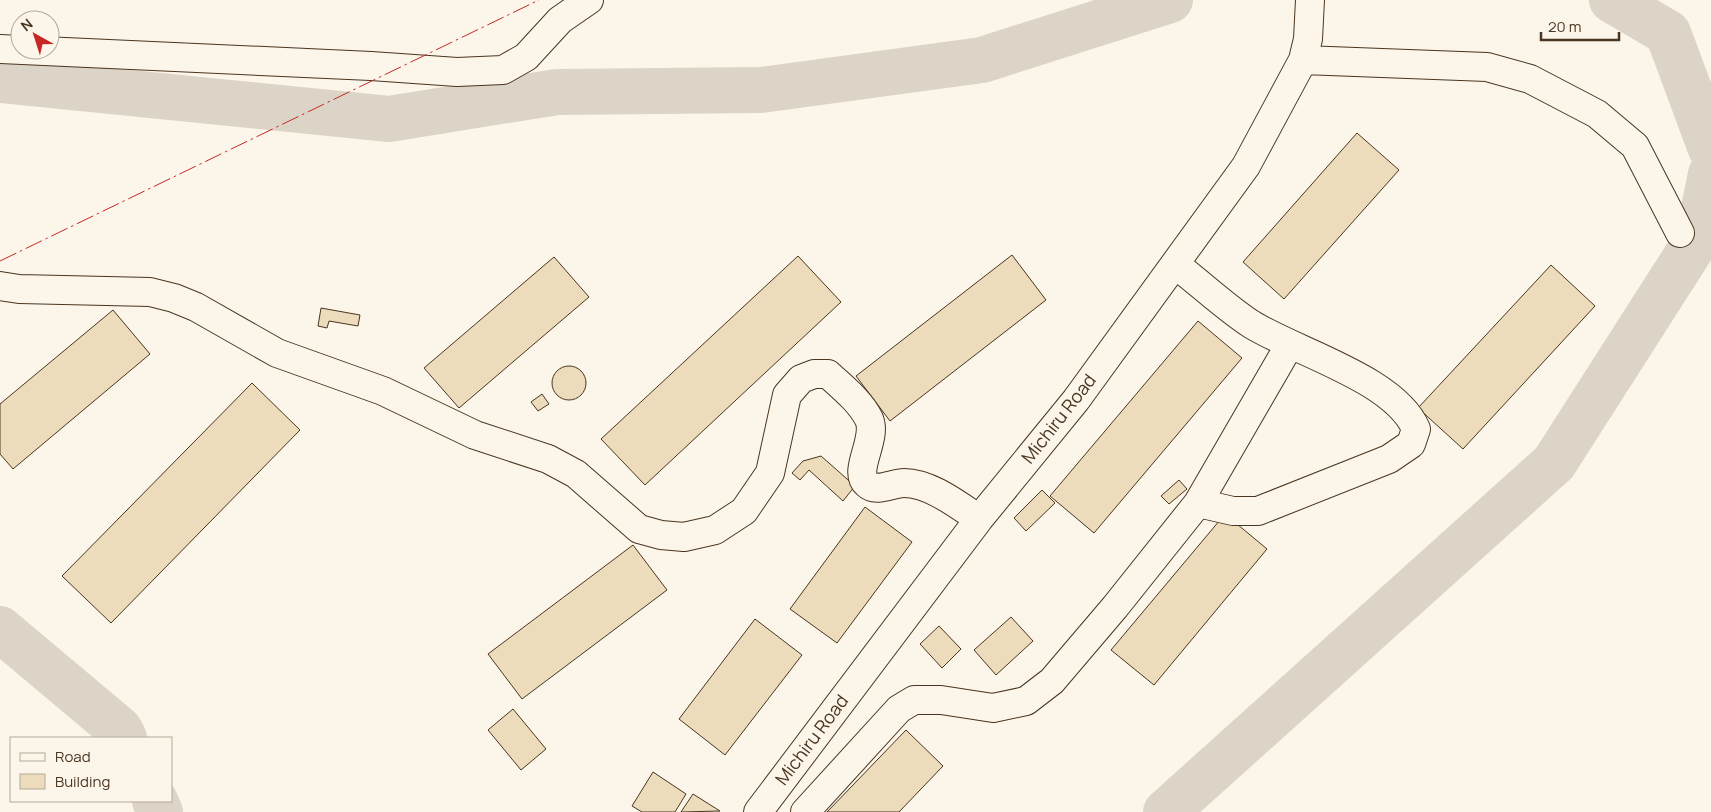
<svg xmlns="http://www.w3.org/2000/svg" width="1711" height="812" font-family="Manrope,sans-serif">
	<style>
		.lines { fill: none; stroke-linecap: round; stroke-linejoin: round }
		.river { stroke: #dcd4c6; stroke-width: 46 }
		.building { fill: #ecdcbc; stroke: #4a3520 }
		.minor-casing { stroke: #4a3520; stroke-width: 30 }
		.minor { stroke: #fbf6e9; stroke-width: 28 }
		.power { stroke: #c62828; stroke-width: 1; stroke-dasharray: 18 4 2.5 4; stroke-linecap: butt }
		.labels { text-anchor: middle; stroke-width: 4; stroke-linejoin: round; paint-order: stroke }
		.street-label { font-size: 18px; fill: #4a3520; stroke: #fbf6e9 }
	</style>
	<rect width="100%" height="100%" fill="#fbf6e9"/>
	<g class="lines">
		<!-- river -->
		<path class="river" d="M 1612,0 L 1668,33 L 1711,149
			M 0,80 L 389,119 L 557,92 L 761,90 L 982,60 L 1170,0
			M 0,629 L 119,729 L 124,738
			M 155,801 L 160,812
			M 1166,812 L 1554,463 L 1698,238 L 1711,174"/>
	</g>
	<!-- building -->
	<path class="building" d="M 1357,133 L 1399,170 L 1284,299 L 1243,262 Z
		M 1012,255 L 1046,300 L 890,421 L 856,376 Z
		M 798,256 L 841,302 L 645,485 L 601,439 Z
		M 554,257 L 589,297 L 459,408 L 424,368 Z
		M 1551,265 L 1595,306 L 1463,449 L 1418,408 Z
		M 321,308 L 360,315 L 358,326 L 329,321 L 327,328 L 318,326 Z
		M 113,310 L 150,354 L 13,469 L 0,454 L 0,404 Z
		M 1198,321 L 1242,358 L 1094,533 L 1050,496 Z
		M552 383a17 17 0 1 1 34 0a17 17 0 1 1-34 0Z
		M 252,383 L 300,430 L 111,623 L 62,576 Z
		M 542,394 L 549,404 L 538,411 L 531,402 Z
		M 821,456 L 855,486 L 843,501 L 809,470 L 800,480 L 792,473 L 803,461 Z
		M 1179,480 L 1187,489 L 1169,504 L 1161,496 Z
		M 1042,490 L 1055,503 L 1026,531 L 1014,518 Z
		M 865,507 L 912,542 L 837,643 L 790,609 Z
		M 1225,514 L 1267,549 L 1154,685 L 1111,650 Z
		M 633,545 L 667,590 L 522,699 L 488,654 Z
		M 1011,617 L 1033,641 L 996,675 L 974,650 Z
		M 755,619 L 802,655 L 725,755 L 679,719 Z
		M 939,626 L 961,649 L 942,668 L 920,644 Z
		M 513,709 L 546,749 L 521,770 L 488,730 Z
		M 906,730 L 943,766 L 899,812 L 827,812 Z
		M 653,772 L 686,794 L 675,812 L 642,812 L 632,806 Z
		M 693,794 L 720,811 L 681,812 Z"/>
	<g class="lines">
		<!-- minor casing -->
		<g class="minor-casing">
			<path id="minor" d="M 0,49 L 371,66 L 457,72 L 503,70 L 526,57 L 560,20 L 589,0
				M 1303,60 L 1487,67 L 1530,79 L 1597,114 L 1635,146 L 1680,233
				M 1176,265 C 1201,284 1225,307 1251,324 C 1296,352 1395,379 1416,429 L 1411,444 L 1389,459 L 1258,511 L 1233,511 L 1198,503
				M 0,286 L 19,289 L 150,292 L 174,298 L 196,307 L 277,353 L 383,391 L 475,435 L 548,459 L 576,474 L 639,529 L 661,535 L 684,537 L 715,530 L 744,511 L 770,473 L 787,395 L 801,379 L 814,374 L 828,374 C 842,387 860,401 869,419 C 878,439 852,471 867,484 C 876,493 893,483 904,483 C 930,483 958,505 979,519
				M 758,812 L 979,519 L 1076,400 L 1246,166 L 1303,60 L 1308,39 L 1310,0
				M 805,812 L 899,709 L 914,700 L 941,700 L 993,708 L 1026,701 L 1052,681 L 1115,607 L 1198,503 L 1290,344"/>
		</g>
		<!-- minor -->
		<use href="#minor" class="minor"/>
		<!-- power -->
		<path class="power" d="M 0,261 L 539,0"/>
	</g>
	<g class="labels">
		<!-- street labels -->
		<g class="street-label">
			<text transform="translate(1059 419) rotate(-52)" y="6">Michiru Road</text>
			<text transform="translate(812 740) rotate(-53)" y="6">Michiru Road</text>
		</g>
	</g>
	<!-- legend -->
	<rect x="10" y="737" width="162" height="65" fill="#fbf6e9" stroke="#b4a999"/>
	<rect x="20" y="753" width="25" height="8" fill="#fbf6e9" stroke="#b4a999"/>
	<text x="55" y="762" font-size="15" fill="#4a3520">Road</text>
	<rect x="20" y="774" width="25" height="15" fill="#ecdcbc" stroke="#b4a999"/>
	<text x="55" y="787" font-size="15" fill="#4a3520">Building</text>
	<!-- north arrow -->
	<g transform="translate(35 35) rotate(321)"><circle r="24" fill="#fbf6e9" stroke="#b4a999"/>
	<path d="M0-4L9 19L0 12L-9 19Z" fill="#c62828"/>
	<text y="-8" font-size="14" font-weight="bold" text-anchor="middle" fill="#4a3520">N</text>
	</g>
	<!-- scale -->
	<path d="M1541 32v8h78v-8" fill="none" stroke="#4a3520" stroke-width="2.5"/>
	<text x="1548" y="32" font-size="15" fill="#4a3520" stroke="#fbf6e9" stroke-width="4" paint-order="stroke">20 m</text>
</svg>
